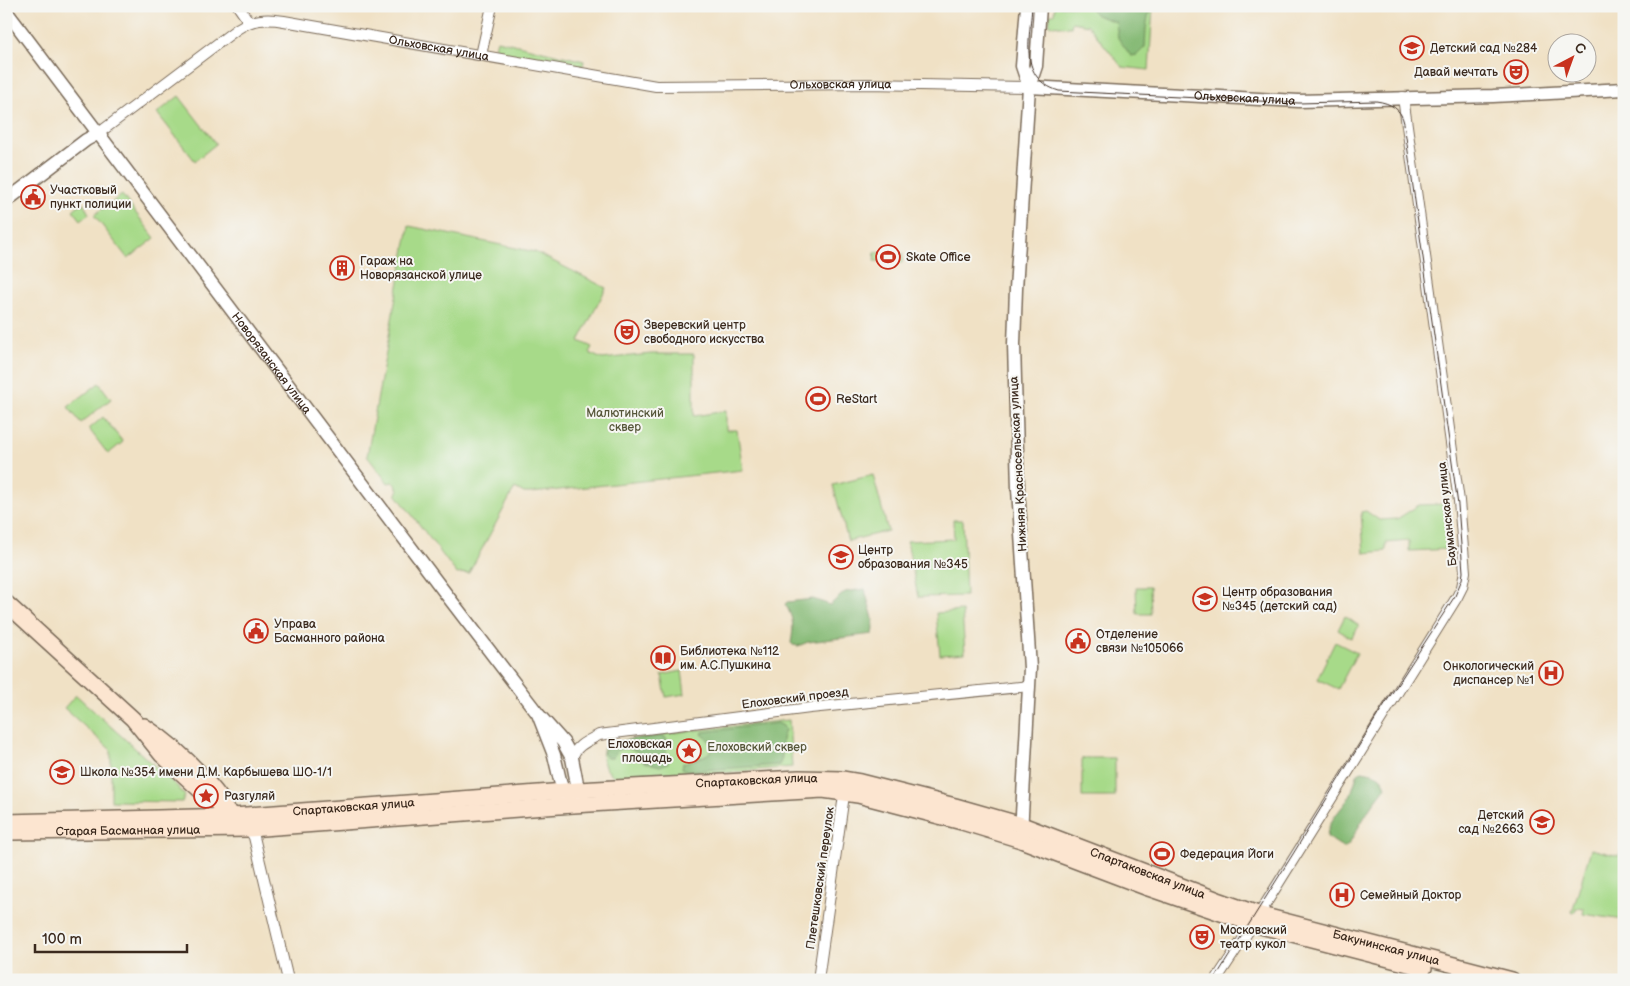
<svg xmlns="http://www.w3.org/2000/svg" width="1630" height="986" font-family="'Balsamiq Sans',sans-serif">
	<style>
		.green { fill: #a7da89; stroke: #718254 }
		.forest { fill: #85ba75; stroke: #60724a }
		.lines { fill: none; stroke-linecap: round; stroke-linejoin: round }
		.minor-casing { stroke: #7a6a58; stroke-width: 12 }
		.tertiary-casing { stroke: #7a6a58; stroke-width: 15 }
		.secondary-casing { stroke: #7a6a58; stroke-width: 18 }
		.minor { stroke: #fff; stroke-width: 10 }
		.tertiary { stroke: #fff; stroke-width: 12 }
		.secondary { stroke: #fce5d0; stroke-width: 15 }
		.tram { stroke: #3b2a1e; stroke-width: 1 }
		.labels { text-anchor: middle; stroke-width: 4; stroke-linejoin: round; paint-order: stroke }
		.street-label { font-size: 12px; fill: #3b2a1e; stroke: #f6f6f2 }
		.poi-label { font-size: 12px; fill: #3b2a1e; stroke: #f6f6f2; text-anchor: start }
		.park-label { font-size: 12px; fill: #565639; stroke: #f6f6f2 }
	</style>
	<rect width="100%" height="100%" fill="#f6f6f2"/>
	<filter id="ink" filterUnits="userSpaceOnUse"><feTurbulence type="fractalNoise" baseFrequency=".02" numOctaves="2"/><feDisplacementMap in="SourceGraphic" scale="10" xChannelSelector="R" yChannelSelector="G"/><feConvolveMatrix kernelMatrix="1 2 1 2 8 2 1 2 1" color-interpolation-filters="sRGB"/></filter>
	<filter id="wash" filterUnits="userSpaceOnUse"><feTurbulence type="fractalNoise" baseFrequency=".0096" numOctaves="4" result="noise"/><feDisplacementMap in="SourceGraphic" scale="20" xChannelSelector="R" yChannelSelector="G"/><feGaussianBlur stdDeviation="1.12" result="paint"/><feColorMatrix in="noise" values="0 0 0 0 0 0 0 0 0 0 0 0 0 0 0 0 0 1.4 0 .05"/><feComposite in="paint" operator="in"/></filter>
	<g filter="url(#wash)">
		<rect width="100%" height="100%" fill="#f0e1c5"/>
		<!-- green -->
		<path class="green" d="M 1055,6 L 1153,6 L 1149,70 L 1122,67 L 1088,25 L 1072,22 L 1071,27 L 1049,25 L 1050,14 L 1054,14 Z
			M 497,40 L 584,61 L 582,69 L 494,51 Z
			M 179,96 L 216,144 L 195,161 L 157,113 Z
			M 122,195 L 155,238 L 128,259 L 94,215 Z
			M 80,204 L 84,204 L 89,214 L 81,220 L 73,210 Z
			M 409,226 L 535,252 L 606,288 L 579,341 L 592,347 L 589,353 L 602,359 L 651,354 L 694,354 L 694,416 L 726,411 L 726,430 L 737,430 L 743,470 L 531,493 L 524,493 L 515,488 L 469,573 L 457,574 L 396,494 L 398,489 L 393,482 L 388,483 L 367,456 Z
			M 875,252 L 903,254 L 902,263 L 874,261 Z
			M 99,383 L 111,399 L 81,423 L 68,407 Z
			M 103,417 L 123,442 L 108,454 L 89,429 Z
			M 873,475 L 888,531 L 848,541 L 833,485 Z
			M 1444,504 L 1451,549 L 1409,551 L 1409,541 L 1386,543 L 1386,551 L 1364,553 L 1361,512 L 1366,511 L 1379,520 L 1397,519 L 1419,505 Z
			M 953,520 L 963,520 L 966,596 L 918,597 L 907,541 L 954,539 Z
			M 1136,587 L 1150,587 L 1151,614 L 1137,614 Z
			M 962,611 L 965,653 L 940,655 L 936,613 Z
			M 1345,616 L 1359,626 L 1351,638 L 1338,630 Z
			M 1335,642 L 1357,653 L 1338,689 L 1317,679 Z
			M 682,671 L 685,694 L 666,697 L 662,675 Z
			M 76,695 L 179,788 L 185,796 L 182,802 L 111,801 L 111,750 L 64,708 Z
			M 789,720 L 792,767 L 627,781 C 620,779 614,777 609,772 C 601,764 599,747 610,742 L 678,732 Z
			M 1082,758 L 1115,758 L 1115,797 L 1082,797 Z
			M 1624,844 L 1624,920 L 1583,914 L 1584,909 L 1576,908 L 1575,912 L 1572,912 L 1591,849 L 1619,856 Z"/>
		<!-- forest -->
		<path class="forest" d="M 1088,6 L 1150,6 L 1146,28 L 1145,47 L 1137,55 L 1131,56 L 1118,38 L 1116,22 L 1096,15 Z
			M 865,589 C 867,602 877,622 873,634 L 808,642 L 798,646 L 793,645 L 791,643 C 794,627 794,618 785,604 L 787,602 L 813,599 L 830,605 L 845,592 Z
			M 778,723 L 783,726 L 785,730 C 778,742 786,754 779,765 L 687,771 L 682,768 L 683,763 C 699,758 727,753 702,734 L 703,732 Z
			M 664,736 L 667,740 L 665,746 L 668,763 L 660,766 L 644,762 L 637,751 L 627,748 L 619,749 L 612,758 L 607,758 L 603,752 C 615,736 645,739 664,736 Z
			M 1362,771 C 1374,773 1383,775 1386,787 L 1370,808 L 1348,845 L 1344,848 L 1327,837 C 1327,821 1343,808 1350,796 C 1353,789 1355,781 1358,773 Z"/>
	</g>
	<g filter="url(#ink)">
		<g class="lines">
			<!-- minor casing -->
			<g class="minor-casing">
				<g id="minor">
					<path d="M 238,6 L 249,22"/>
					<path d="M 481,55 L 492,6"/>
					<path id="s1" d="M 99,133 L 237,29 C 252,19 266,18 284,21 L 656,86 L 868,84 L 1029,87"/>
					<path d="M 572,758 C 576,745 588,741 599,735 L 810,708 L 1030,686"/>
					<path d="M 249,829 L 254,837 L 288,980"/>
					<path d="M 818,980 L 845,788"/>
					<path d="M 1216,980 L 1253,924 L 1457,597 L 1462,587 L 1465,572 L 1459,501 L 1403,97"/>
				</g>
			</g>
			<!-- tertiary casing -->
			<g class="tertiary-casing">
				<g id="tertiary">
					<path d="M 1027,6 L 1022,66 L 1029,87"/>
					<path id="s2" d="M 6,11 L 449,598 L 538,714 L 563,742 L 572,758 L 579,794 L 576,803 L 573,805 L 569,804 L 564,797 L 554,755 L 538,714"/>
					<path id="s3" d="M 1029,87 L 1299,101 L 1493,96 L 1624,89"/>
					<path d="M 6,201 L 86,140 L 99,133"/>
					<path d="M 1021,833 L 1030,668 L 1018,489 L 1014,344 L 1016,289 L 1029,87 L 1036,66 L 1040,6"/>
				</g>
			</g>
			<!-- secondary casing -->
			<g class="secondary-casing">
				<g id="secondary">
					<path d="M 6,603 L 133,719 L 162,755 L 201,791 L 237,818"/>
					<path d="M 144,726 C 175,746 202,773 224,803"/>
					<path id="s4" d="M 6,822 L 234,816 L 578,790 L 799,778 L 842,779 L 860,782 L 955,806 L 1022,825 L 1218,900 L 1261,915 L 1512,980"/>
					<path id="s5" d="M 10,832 L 249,829 L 573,805 L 823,790 L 858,795 L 962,822 L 1021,840 L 1148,888 L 1253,924 L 1424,968"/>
				</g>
			</g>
			<!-- minor -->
			<use href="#minor" class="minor"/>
			<!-- tertiary -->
			<use href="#tertiary" class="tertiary"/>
			<!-- secondary -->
			<use href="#secondary" class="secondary"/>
			<!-- tram -->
			<path class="tram" d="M 1032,6 C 1030,40 1018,78 1059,91 L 1299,103 L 1376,101 C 1391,103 1401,109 1404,123 L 1458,505 L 1463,572 L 1462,579 L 1455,596 L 1379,713 L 1293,854 L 1214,980"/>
		</g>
	</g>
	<!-- icons -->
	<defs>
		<g id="school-ring" transform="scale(1.25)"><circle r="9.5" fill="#f6f6f2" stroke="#c8321e" stroke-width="1.5"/><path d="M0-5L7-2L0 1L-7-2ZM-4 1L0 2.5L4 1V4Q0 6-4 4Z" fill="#c8321e"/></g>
		<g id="theatre-ring" transform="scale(1.25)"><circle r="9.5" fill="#f6f6f2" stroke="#c8321e" stroke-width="1.5"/><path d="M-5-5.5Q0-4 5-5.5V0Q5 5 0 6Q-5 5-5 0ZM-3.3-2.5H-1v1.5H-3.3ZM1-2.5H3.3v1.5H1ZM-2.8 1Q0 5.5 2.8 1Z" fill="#c8321e"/></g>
		<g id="civic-ring" transform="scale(1.25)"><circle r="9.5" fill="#f6f6f2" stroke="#c8321e" stroke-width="1.5"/><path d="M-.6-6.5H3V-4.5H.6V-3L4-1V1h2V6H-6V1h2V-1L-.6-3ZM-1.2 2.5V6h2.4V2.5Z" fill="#c8321e"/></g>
		<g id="stadium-ring" transform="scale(1.25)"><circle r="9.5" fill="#f6f6f2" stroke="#c8321e" stroke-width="1.5"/><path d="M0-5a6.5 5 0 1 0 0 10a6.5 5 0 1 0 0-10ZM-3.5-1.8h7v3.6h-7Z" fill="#c8321e"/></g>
		<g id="building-ring" transform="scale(1.25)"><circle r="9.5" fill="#f6f6f2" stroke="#c8321e" stroke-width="1.5"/><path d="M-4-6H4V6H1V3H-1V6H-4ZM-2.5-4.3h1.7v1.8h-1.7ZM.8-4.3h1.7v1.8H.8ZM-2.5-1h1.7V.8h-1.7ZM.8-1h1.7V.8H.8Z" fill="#c8321e"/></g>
		<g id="library-ring" transform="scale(1.25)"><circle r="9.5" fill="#f6f6f2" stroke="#c8321e" stroke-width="1.5"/><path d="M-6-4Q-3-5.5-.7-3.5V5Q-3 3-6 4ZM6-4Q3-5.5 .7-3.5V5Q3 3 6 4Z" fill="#c8321e"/></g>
		<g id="hospital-ring" transform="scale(1.25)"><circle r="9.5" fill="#f6f6f2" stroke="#c8321e" stroke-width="1.5"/><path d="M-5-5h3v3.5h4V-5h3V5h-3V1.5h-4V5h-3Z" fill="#c8321e"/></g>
		<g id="sight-ring" transform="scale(1.25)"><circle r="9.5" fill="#f6f6f2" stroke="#c8321e" stroke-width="1.5"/><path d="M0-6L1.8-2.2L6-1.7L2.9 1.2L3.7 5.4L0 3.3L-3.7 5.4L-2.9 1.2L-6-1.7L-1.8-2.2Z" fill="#c8321e"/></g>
	</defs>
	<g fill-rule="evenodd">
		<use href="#school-ring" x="1412" y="48"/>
		<use href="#theatre-ring" x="1516" y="72"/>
		<use href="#civic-ring" x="33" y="197"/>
		<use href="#stadium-ring" x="888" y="257"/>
		<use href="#building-ring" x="342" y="268"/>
		<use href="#theatre-ring" x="627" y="332"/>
		<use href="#stadium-ring" x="818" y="399"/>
		<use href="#school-ring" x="841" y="557"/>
		<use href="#school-ring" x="1205" y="599"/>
		<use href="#civic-ring" x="256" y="631"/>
		<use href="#civic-ring" x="1078" y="641"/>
		<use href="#library-ring" x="663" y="658"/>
		<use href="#hospital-ring" x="1551" y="673"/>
		<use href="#sight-ring" x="689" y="751"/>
		<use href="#school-ring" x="62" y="772"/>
		<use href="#sight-ring" x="206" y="796"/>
		<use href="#school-ring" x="1542" y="822"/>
		<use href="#stadium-ring" x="1162" y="854"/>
		<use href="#hospital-ring" x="1342" y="895"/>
		<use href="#theatre-ring" x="1202" y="937"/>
	</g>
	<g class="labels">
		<!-- street labels -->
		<g class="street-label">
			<text dy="4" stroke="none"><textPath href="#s1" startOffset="379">Ольховская улица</textPath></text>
			<text dy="4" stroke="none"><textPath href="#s1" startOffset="784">Ольховская улица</textPath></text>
			<text dy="4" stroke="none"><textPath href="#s3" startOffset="216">Ольховская улица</textPath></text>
			<text dy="4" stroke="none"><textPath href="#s2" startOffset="441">Новорязанская улица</textPath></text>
			<text transform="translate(1018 464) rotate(-93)" y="4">Нижняя Красносельская улица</text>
			<text transform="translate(1447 514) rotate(-96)" y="4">Бауманская улица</text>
			<text transform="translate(795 698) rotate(-7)" y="4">Елоховский проезд</text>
			<text dy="4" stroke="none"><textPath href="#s4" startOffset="752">Спартаковская улица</textPath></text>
			<text dy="4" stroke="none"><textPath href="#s4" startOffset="348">Спартаковская улица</textPath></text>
			<text dy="4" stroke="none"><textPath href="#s5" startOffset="118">Старая Басманная улица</textPath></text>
			<text dy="4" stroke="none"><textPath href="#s4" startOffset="1158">Спартаковская улица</textPath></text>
			<text transform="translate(820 878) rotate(-82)" y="4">Плетешковский переулок</text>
			<text dy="4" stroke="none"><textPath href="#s4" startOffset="1408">Бакунинская улица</textPath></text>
		</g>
		<!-- poi labels -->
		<g class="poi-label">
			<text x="1430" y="52">Детский сад №284</text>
			<text x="1498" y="76" text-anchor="end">Давай мечтать</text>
			<text x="50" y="194">Участковый<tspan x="50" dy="14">пункт полиции</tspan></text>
			<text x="906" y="261">Skate Office</text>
			<text x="360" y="265">Гараж на<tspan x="360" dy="14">Новорязанской улице</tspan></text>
			<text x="644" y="329">Зверевский центр<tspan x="644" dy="14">свободного искусства</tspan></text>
			<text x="836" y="403">ReStart</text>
			<text x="858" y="554">Центр<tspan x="858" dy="14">образования №345</tspan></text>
			<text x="1222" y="596">Центр образования<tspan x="1222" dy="14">№345 (детский сад)</tspan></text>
			<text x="274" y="628">Управа<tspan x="274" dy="14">Басманного района</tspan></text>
			<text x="1096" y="638">Отделение<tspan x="1096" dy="14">связи №105066</tspan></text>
			<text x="680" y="655">Библиотека №112<tspan x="680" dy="14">им. А.С.Пушкина</tspan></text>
			<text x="1534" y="670" text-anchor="end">Онкологический<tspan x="1534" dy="14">диспансер №1</tspan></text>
			<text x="672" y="748" text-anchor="end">Елоховская<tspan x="672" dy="14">площадь</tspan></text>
			<text x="80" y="776">Школа №354 имени Д.М. Карбышева ШО-1/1</text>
			<text x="224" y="800">Разгуляй</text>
			<text x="1524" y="819" text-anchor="end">Детский<tspan x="1524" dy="14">сад №2663</tspan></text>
			<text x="1180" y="858">Федерация Йоги</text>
			<text x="1360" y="899">Семейный Доктор</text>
			<text x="1220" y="934">Московский<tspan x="1220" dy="14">театр кукол</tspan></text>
		</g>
		<!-- park labels -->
		<g class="park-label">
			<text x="625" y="417">Малютинский<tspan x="625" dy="14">сквер</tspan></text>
			<text x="757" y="751">Елоховский сквер</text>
		</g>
	</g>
	<!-- margin -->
	<rect width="1630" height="986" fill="none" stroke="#f6f6f2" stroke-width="25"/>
	<!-- north arrow -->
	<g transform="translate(1572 58) rotate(41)"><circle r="24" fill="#f6f6f2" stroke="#aba49d"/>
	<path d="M0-4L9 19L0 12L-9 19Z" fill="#c8321e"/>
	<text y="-8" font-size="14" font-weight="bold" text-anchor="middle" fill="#3b2a1e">С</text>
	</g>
	<!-- scale -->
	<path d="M35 944v8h152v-8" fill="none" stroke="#3b2a1e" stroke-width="2.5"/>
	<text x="42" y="944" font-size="15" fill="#3b2a1e" stroke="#f6f6f2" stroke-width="4" paint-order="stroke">100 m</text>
</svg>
